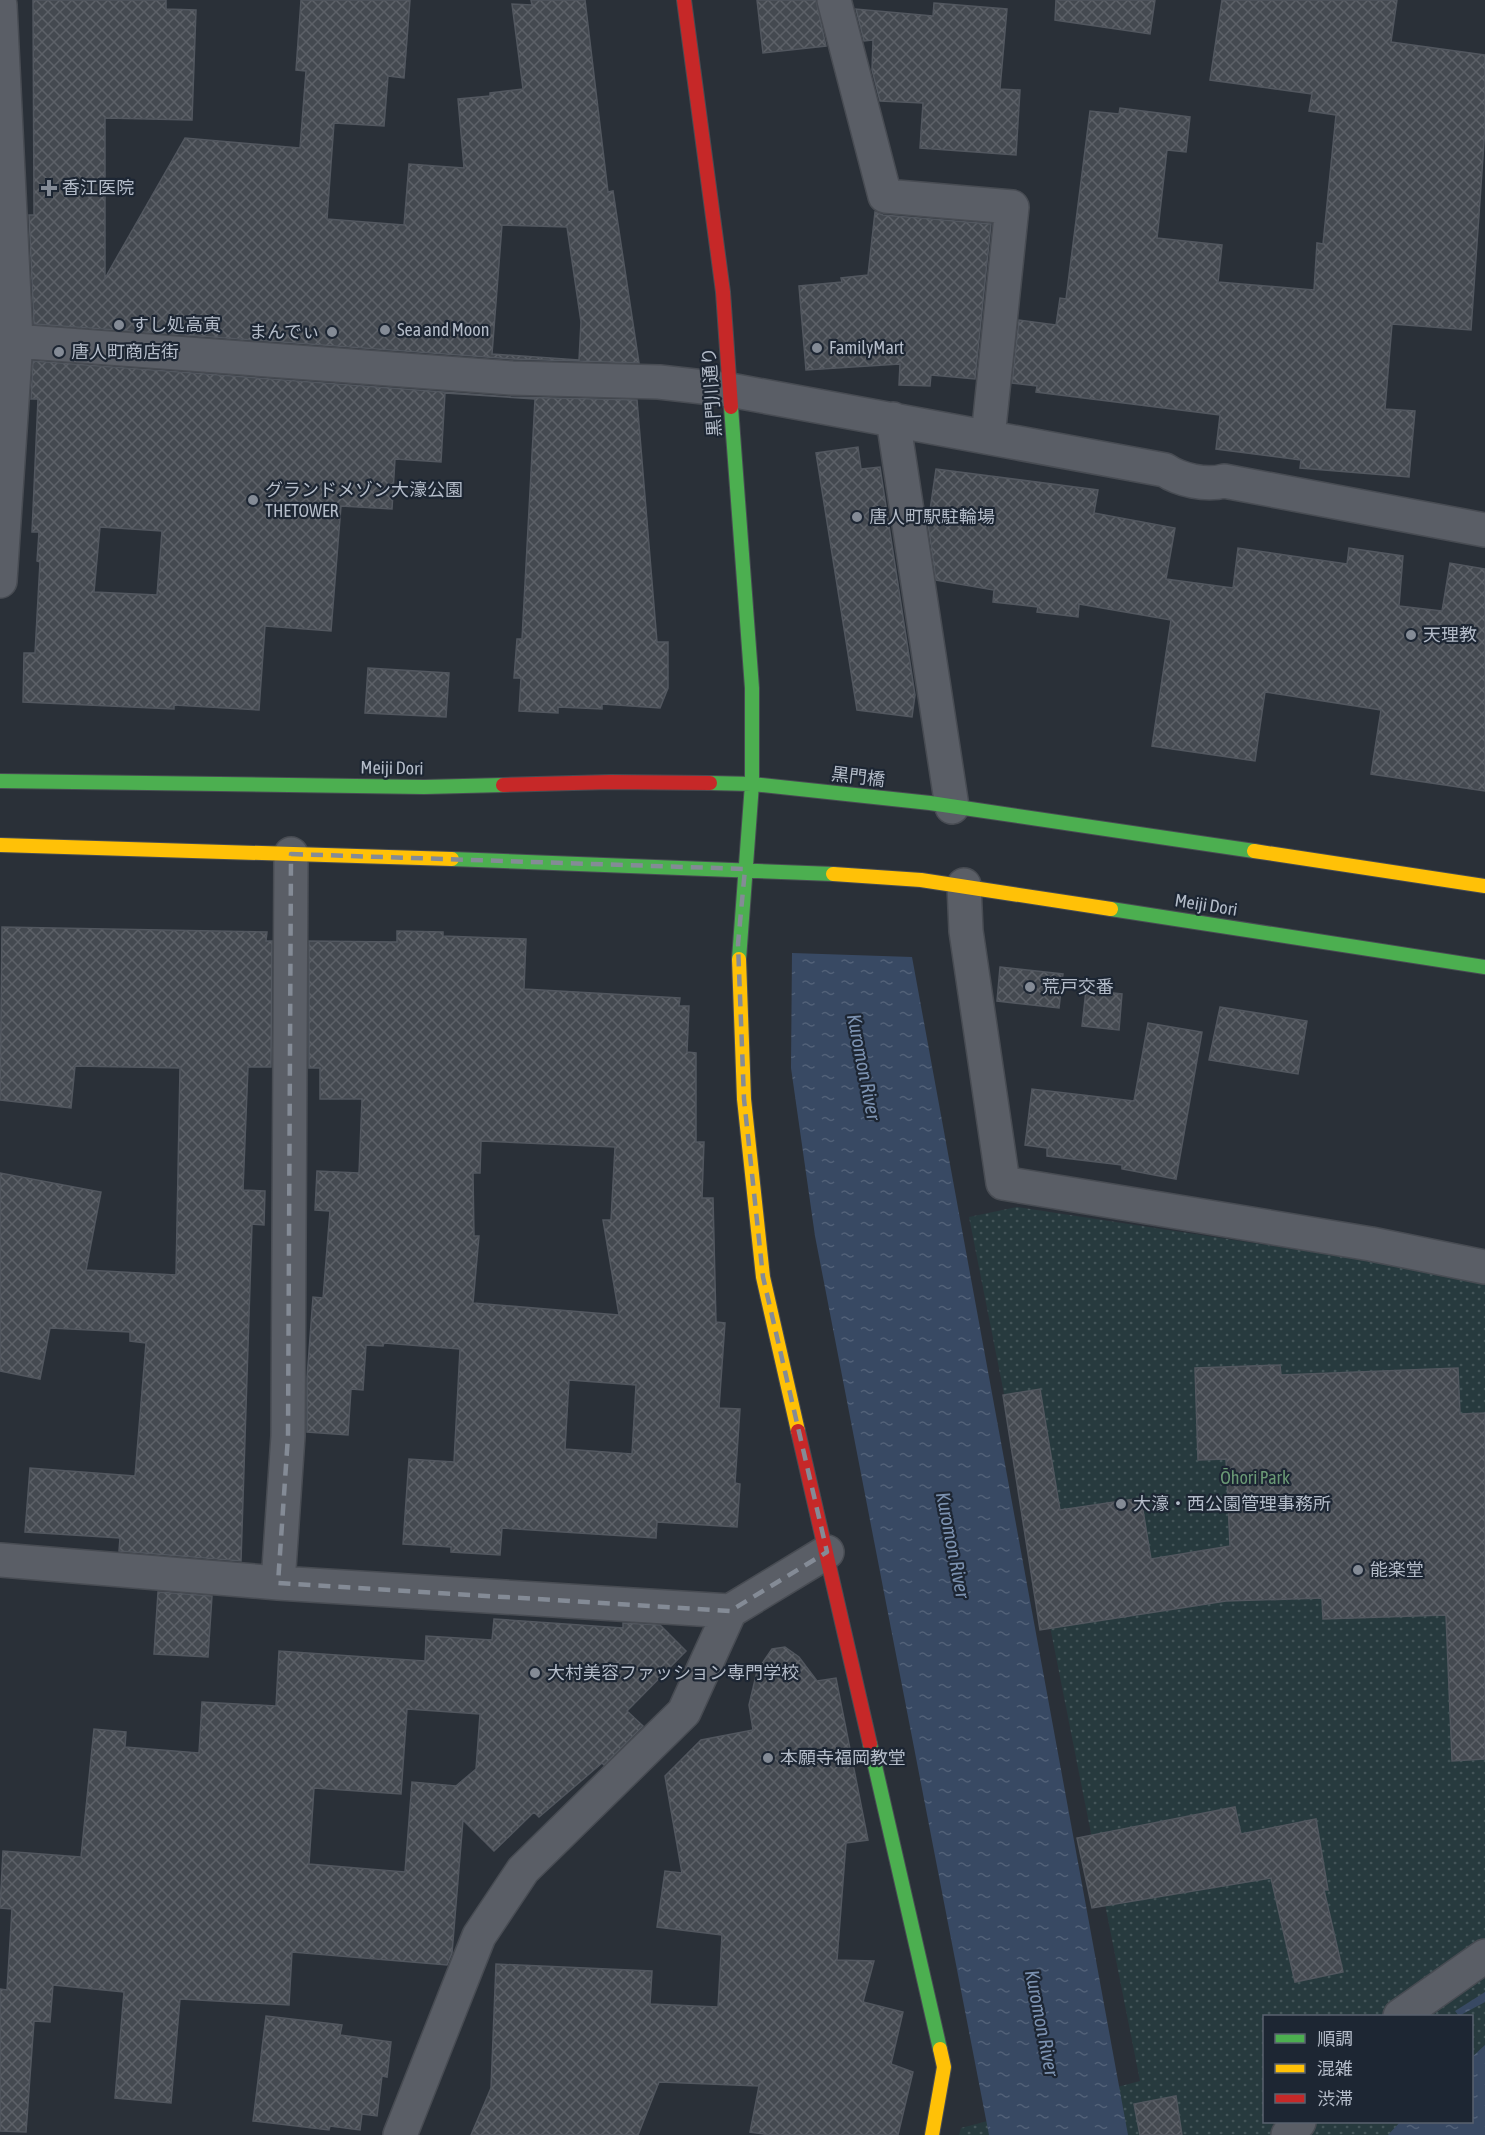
<svg xmlns="http://www.w3.org/2000/svg" width="1485" height="2135" font-family="'Asap Condensed','Noto Sans JP',sans-serif">
	<style>
		.park { fill: url(#park-dots); fill-rule: evenodd }
		.water { fill: url(#water-ripples) }
		.building { fill: url(#building-cross-hatch); stroke: #52575f; stroke-width: 1.5; fill-rule: evenodd }
		.lines { fill: none; stroke-linecap: round; stroke-linejoin: round }
		.street-casing { stroke: #484c53; stroke-width: 36 }
		.fast-casing { stroke: #484c53; stroke-width: 16 }
		.slow-casing { stroke: #484c53; stroke-width: 16 }
		.jam-casing { stroke: #484c53; stroke-width: 16 }
		.street { stroke: #5a5e66; stroke-width: 33 }
		.fast { stroke: #4caf50; stroke-width: 14 }
		.slow { stroke: #ffc107; stroke-width: 14 }
		.jam { stroke: #c62828; stroke-width: 14 }
		.marked { fill: none; stroke: #848b96; stroke-width: 4.5; stroke-dasharray: 12 8; stroke-linejoin: round }
		.poi-dot { fill: #848b96; stroke: #1d2633; stroke-width: 2 }
		.labels { text-anchor: middle; stroke-width: 4.5; stroke-linejoin: round; paint-order: stroke }
		.poi-label { font-size: 18px; fill: #b4bcc9; stroke: #1d2633; text-anchor: start }
		.street-label { font-size: 18px; fill: #b4bcc9; stroke: #1d2633 }
		.park-label { font-size: 18px; fill: #6b9a76; stroke: #1d2633 }
		.water-label { font-size: 20px; font-style: italic; fill: #7c92b1; stroke: #1d2633 }
	</style>
	<defs>
		<pattern id="park-dots" width="8" height="8" patternUnits="userSpaceOnUse" patternTransform="scale(1.5)"><rect width="8" height="8" fill="#273a3e"/><path d="M2 2h.1M6 6h.1" fill="none" stroke="#445559" stroke-width="1.8" stroke-linecap="round"/></pattern>
		<pattern id="water-ripples" width="26" height="14" patternUnits="userSpaceOnUse" patternTransform="scale(1.5)"><rect width="26" height="14" fill="#384963"/><path d="M2 4q2-2 4 0t4 0M15 11q2-2 4 0t4 0" fill="none" stroke="#526178"/></pattern>
		<pattern id="building-cross-hatch" width="8" height="8" patternUnits="userSpaceOnUse" patternTransform="scale(1.5)"><rect width="8" height="8" fill="#444950"/><path d="M0 0l8 8M0 8l8-8" fill="none" stroke="#5d6168"/></pattern>
	</defs>
	<rect width="100%" height="100%" fill="#2a3038"/>
	<!-- park -->
	<path class="park" d="M 1017,1207 L 1352,1258 L 1485,1284 L 1485,2135 L 959,2135 L 961,2128 L 1140,2081 L 969,1217 ZM 1264,2016 L 1472,2016 L 1472,2122 L 1264,2122 Z"/>
	<!-- water -->
	<path class="water" d="M 792,953 L 912,957 L 1128,2135 L 989,2135 L 815,1236 L 791,1068 Z
		M 1485,1992 L 1485,2002 L 1459,2016 L 1455,2011 Z
		M 1485,2045 L 1485,2135 L 1388,2135 L 1400,2122 L 1472,2122 L 1472,2057 Z"/>
	<!-- building -->
	<path class="building" d="M 33,0 L 166,0 L 166,9 L 196,10 L 192,120 L 105,118 L 105,278 L 185,138 L 300,148 L 306,71 L 296,70 L 301,0 L 410,0 L 404,78 L 388,76 L 384,126 L 334,123 L 327,219 L 404,225 L 409,164 L 464,168 L 458,99 L 490,96 L 490,93 L 523,89 L 512,4 L 532,5 L 531,0 L 585,0 L 608,192 L 613,191 L 639,363 L 513,359 L 34,324 L 29,215 L 34,215 ZM 502,225 L 567,227 L 581,322 L 579,360 L 492,354 Z
		M 757,0 L 816,0 L 826,46 L 763,53 Z
		M 1056,0 L 1155,0 L 1150,34 L 1055,20 Z
		M 1222,0 L 1397,0 L 1391,42 L 1485,55 L 1485,128 L 1471,330 L 1392,324 L 1385,409 L 1415,411 L 1409,477 L 1300,468 L 1301,460 L 1216,449 L 1220,415 L 1036,392 L 1037,386 L 1012,383 L 1019,320 L 1056,325 L 1060,298 L 1066,299 L 1090,111 L 1119,114 L 1120,108 L 1190,117 L 1186,152 L 1167,150 L 1157,238 L 1222,245 L 1218,282 L 1314,290 L 1317,243 L 1323,244 L 1336,115 L 1309,111 L 1312,94 L 1210,80 Z
		M 934,3 L 1007,9 L 1000,89 L 1020,90 L 1016,155 L 920,148 L 923,103 L 880,101 L 872,70 L 873,40 L 864,41 L 856,9 L 933,16 Z
		M 875,212 L 883,215 L 991,224 L 975,379 L 931,375 L 930,386 L 899,385 L 900,364 L 806,370 L 799,286 L 842,282 L 841,278 L 868,275 Z
		M 33,361 L 511,397 L 637,400 L 657,642 L 668,642 L 668,688 L 660,708 L 602,704 L 602,709 L 558,707 L 558,713 L 519,711 L 521,678 L 514,678 L 517,639 L 522,639 L 535,399 L 445,393 L 441,462 L 395,459 L 392,509 L 341,506 L 331,631 L 265,626 L 259,710 L 174,705 L 174,709 L 23,702 L 24,653 L 35,653 L 40,562 L 37,561 L 39,532 L 32,532 L 38,399 L 31,399 ZM 100,527 L 162,531 L 157,595 L 94,592 Z
		M 858,447 L 861,469 L 880,467 L 915,695 L 912,717 L 857,710 L 816,453 Z
		M 936,469 L 1098,490 L 1094,513 L 1175,528 L 1166,579 L 1233,588 L 1238,548 L 1347,564 L 1349,548 L 1403,556 L 1399,606 L 1442,611 L 1450,563 L 1485,569 L 1485,791 L 1371,774 L 1381,710 L 1265,692 L 1255,761 L 1152,746 L 1171,620 L 1079,604 L 1078,617 L 1037,612 L 1038,607 L 993,602 L 994,590 L 936,580 L 928,524 Z
		M 368,668 L 449,673 L 446,717 L 365,713 Z
		M 2,927 L 267,932 L 266,941 L 272,941 L 271,1067 L 248,1067 L 243,1190 L 265,1191 L 264,1225 L 252,1224 L 241,1561 L 119,1551 L 120,1538 L 25,1532 L 30,1468 L 135,1476 L 146,1343 L 130,1341 L 130,1332 L 50,1328 L 40,1379 L 0,1371 L 0,1173 L 101,1192 L 86,1270 L 176,1275 L 180,1068 L 75,1066 L 71,1108 L 0,1100 Z
		M 397,931 L 443,932 L 443,936 L 526,939 L 524,989 L 680,998 L 679,1006 L 689,1006 L 687,1052 L 696,1053 L 696,1142 L 704,1142 L 702,1198 L 713,1198 L 716,1322 L 725,1323 L 719,1408 L 740,1409 L 735,1483 L 740,1484 L 737,1527 L 657,1522 L 656,1538 L 502,1528 L 500,1555 L 451,1552 L 451,1547 L 403,1544 L 409,1459 L 454,1462 L 460,1349 L 384,1343 L 383,1346 L 366,1345 L 363,1390 L 351,1389 L 348,1435 L 307,1432 L 307,1378 L 313,1297 L 323,1298 L 330,1211 L 315,1210 L 317,1171 L 359,1173 L 362,1099 L 320,1099 L 320,1068 L 309,1068 L 309,941 L 397,942 ZM 481,1141 L 615,1147 L 611,1220 L 603,1220 L 619,1315 L 473,1303 L 479,1236 L 474,1236 L 473,1173 L 480,1173 ZM 569,1380 L 636,1385 L 632,1454 L 565,1449 Z
		M 1000,967 L 1063,974 L 1059,1008 L 997,1001 Z
		M 1086,990 L 1122,994 L 1119,1030 L 1082,1026 Z
		M 1220,1007 L 1307,1021 L 1298,1074 L 1209,1060 Z
		M 1148,1023 L 1202,1032 L 1176,1179 L 1122,1169 L 1122,1165 L 1047,1156 L 1047,1148 L 1025,1145 L 1032,1089 L 1134,1101 Z
		M 1280,1365 L 1281,1375 L 1458,1368 L 1460,1414 L 1485,1413 L 1485,1759 L 1452,1761 L 1446,1615 L 1323,1619 L 1322,1598 L 1226,1601 L 1040,1630 L 1003,1395 L 1040,1389 L 1060,1510 L 1141,1498 L 1151,1559 L 1230,1546 L 1226,1459 L 1198,1460 L 1195,1368 Z
		M 158,1592 L 212,1596 L 208,1657 L 154,1654 Z
		M 494,1619 L 623,1628 L 623,1623 L 660,1625 L 686,1651 L 627,1711 L 643,1726 L 604,1765 L 602,1763 L 539,1817 L 534,1812 L 494,1851 L 463,1820 L 452,1953 L 447,1965 L 292,1952 L 289,2005 L 180,1999 L 171,2103 L 115,2098 L 124,1992 L 53,1985 L 50,2022 L 34,2021 L 26,2132 L 0,2131 L 0,1989 L 7,1990 L 12,1909 L 0,1908 L 3,1851 L 81,1857 L 94,1729 L 126,1732 L 125,1747 L 199,1753 L 202,1702 L 276,1706 L 279,1651 L 425,1661 L 426,1636 L 492,1640 ZM 407,1709 L 480,1714 L 476,1769 L 456,1786 L 412,1782 L 405,1872 L 309,1864 L 314,1788 L 401,1794 Z
		M 785,1647 L 799,1657 L 817,1681 L 836,1678 L 868,1840 L 846,1843 L 837,1960 L 874,1961 L 863,2002 L 903,2012 L 891,2064 L 913,2072 L 898,2135 L 770,2135 L 750,2132 L 759,2086 L 659,2082 L 638,2135 L 471,2135 L 491,2088 L 496,1964 L 652,1971 L 650,2004 L 718,2007 L 722,1935 L 657,1927 L 665,1871 L 682,1873 L 665,1776 L 701,1740 L 753,1730 L 749,1705 L 757,1671 L 772,1649 Z
		M 1235,1807 L 1241,1834 L 1316,1819 L 1328,1890 L 1324,1890 L 1343,1972 L 1295,1982 L 1271,1878 L 1092,1908 L 1077,1838 Z
		M 266,2016 L 342,2025 L 340,2035 L 391,2042 L 387,2077 L 382,2076 L 377,2116 L 362,2114 L 360,2130 L 330,2126 L 329,2130 L 253,2121 Z
		M 1176,2096 L 1182,2135 L 1140,2135 L 1134,2104 Z"/>
	<g class="lines">
		<!-- street casing -->
		<g class="street-casing">
			<path id="street" d="M 834,0 L 885,196 L 1012,207 L 988,437
				M 0,5 L 16,340 L 0,581
				M 0,340 L 512,378 L 659,382 L 730,390 L 1165,470 C 1180,480 1206,486 1224,481 L 1485,530
				M 893,419 L 952,807
				M 964,885 L 966,931 L 1003,1183 L 1371,1244 L 1485,1267
				M 0,1560 L 278,1583 L 730,1611
				M 278,1583 L 288,1436 L 291,854
				M 1400,2016 L 1485,1956
				M 400,2135 L 479,1936 L 523,1870 L 684,1712 L 730,1611 L 827,1552
				M 1288,2135 L 1299,2122"/>
		</g>
		<!-- fast casing -->
		<g class="fast-casing">
			<path id="fast" d="M 731,407 L 752,688 L 752,784 L 739,959
				M 0,781 L 424,787 L 503,785
				M 710,783 L 752,784 L 930,803 L 1254,851
				M 452,859 L 833,874
				M 1111,909 L 1485,967
				M 870,1744 L 940,2049"/>
		</g>
		<!-- slow casing -->
		<g class="slow-casing">
			<path id="slow" d="M 0,845 L 452,859
				M 1254,851 L 1485,886
				M 833,874 L 921,880 L 1111,909
				M 739,959 L 744,1099 L 763,1277 L 798,1431
				M 932,2135 L 944,2067 L 940,2049"/>
		</g>
		<!-- jam casing -->
		<g class="jam-casing">
			<path id="jam" d="M 684,0 L 723,292 L 731,407
				M 503,785 L 611,782 L 710,783
				M 798,1431 L 870,1744"/>
		</g>
		<!-- street -->
		<use href="#street" class="street"/>
		<!-- fast -->
		<use href="#fast" class="fast"/>
		<!-- slow -->
		<use href="#slow" class="slow"/>
		<!-- jam -->
		<use href="#jam" class="jam"/>
	</g>
	<!-- marked area -->
	<path class="marked" d="M 291,854 L 745,869 L 738,944 L 744,1099 L 763,1277 L 827,1552 L 730,1611 L 278,1583 L 288,1436 Z"/>
	<!-- markers -->
	<g class="poi-dot">
		<path d="M46 179h6v6h6v6h-6v6h-6v-6h-6v-6h6z"/>
		<circle cx="119" cy="325" r="6"/>
		<circle cx="385" cy="330" r="6"/>
		<circle cx="332" cy="332" r="6"/>
		<circle cx="817" cy="348" r="6"/>
		<circle cx="59" cy="352" r="6"/>
		<circle cx="253" cy="500" r="6"/>
		<circle cx="857" cy="517" r="6"/>
		<circle cx="1411" cy="635" r="6"/>
		<circle cx="1030" cy="987" r="6"/>
		<circle cx="1121" cy="1504" r="6"/>
		<circle cx="1358" cy="1570" r="6"/>
		<circle cx="535" cy="1673" r="6"/>
		<circle cx="768" cy="1758" r="6"/>
	</g>
	<g class="labels">
		<!-- poi labels -->
		<g class="poi-label">
			<text x="62" y="194">香江医院</text>
			<text x="131" y="331">すし処高寅</text>
			<text x="397" y="336">Sea and Moon</text>
			<text x="320" y="338" text-anchor="end">まんでぃ</text>
			<text x="829" y="354">FamilyMart</text>
			<text x="71" y="358">唐人町商店街</text>
			<text x="265" y="496">グランドメゾン大濠公園<tspan x="265" dy="21">THETOWER</tspan></text>
			<text x="869" y="523">唐人町駅駐輪場</text>
			<text x="1423" y="641">天理教</text>
			<text x="1042" y="993">荒戸交番</text>
			<text x="1133" y="1510">大濠・西公園管理事務所</text>
			<text x="1370" y="1576">能楽堂</text>
			<text x="547" y="1679">大村美容ファッション専門学校</text>
			<text x="780" y="1764">本願寺福岡教堂</text>
		</g>
		<!-- street labels -->
		<g class="street-label">
			<text transform="translate(712 392) rotate(-94)" y="6">黒門川通り</text>
			<text transform="translate(392 768) rotate(1)" y="6">Meiji Dori</text>
			<text transform="translate(858 777) rotate(7)" y="6">黒門橋</text>
			<text transform="translate(1206 905) rotate(9)" y="6">Meiji Dori</text>
		</g>
		<!-- park labels -->
		<g class="park-label">
			<text x="1255" y="1484">Ōhori Park</text>
		</g>
		<!-- water labels -->
		<g class="water-label">
			<text transform="translate(864 1067) rotate(79)" y="7">Kuromon River</text>
			<text transform="translate(953 1545) rotate(79)" y="7">Kuromon River</text>
			<text transform="translate(1042 2023) rotate(79)" y="7">Kuromon River</text>
		</g>
	</g>
	<!-- legend -->
	<rect x="1263" y="2015" width="210" height="108" fill="#1d2633" stroke="#59626f" stroke-width="1.5"/>
	<rect x="1275" y="2034" width="30" height="9" fill="#4caf50" stroke="#59626f" stroke-width="1.5"/>
	<text x="1317" y="2045" font-size="18" fill="#b4bcc9">順調</text>
	<rect x="1275" y="2064" width="30" height="9" fill="#ffc107" stroke="#59626f" stroke-width="1.5"/>
	<text x="1317" y="2075" font-size="18" fill="#b4bcc9">混雑</text>
	<rect x="1275" y="2094" width="30" height="9" fill="#c62828" stroke="#59626f" stroke-width="1.5"/>
	<text x="1317" y="2105" font-size="18" fill="#b4bcc9">渋滞</text>
</svg>
